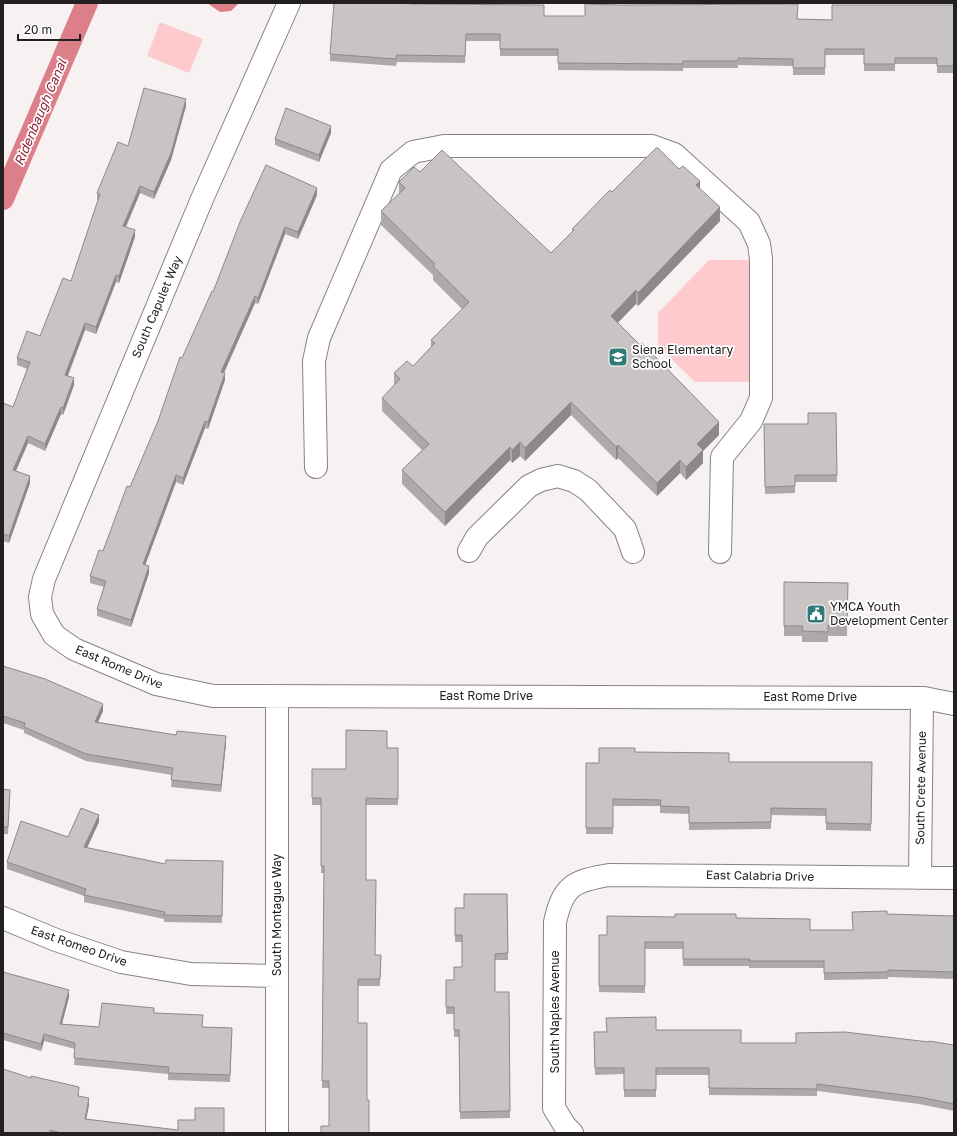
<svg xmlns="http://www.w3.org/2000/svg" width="957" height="1136" font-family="'Golos Text',sans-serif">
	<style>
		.green { fill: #fecace }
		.water { fill: #dc7f89 }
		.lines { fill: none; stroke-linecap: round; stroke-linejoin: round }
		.canal { stroke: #dc7f89; stroke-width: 22 }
		.minor-casing { stroke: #878383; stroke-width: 24 }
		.minor { stroke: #fff; stroke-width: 22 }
		.wall { fill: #ada9a9 }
		.shaded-wall { fill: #8d8989 }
		.building { fill: #c9c4c4; stroke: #8d8989 }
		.labels { text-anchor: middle; stroke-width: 3.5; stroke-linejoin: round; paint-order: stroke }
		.street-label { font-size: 12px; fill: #222020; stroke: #fff }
		.poi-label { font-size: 12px; fill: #222020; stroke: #fff; text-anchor: start }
		.water-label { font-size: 13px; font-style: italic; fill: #902139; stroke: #fff }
	</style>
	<rect width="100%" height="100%" fill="#f7f1f2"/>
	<!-- green -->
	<path class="green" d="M 160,22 L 203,39 L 189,73 L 147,56 Z
		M 709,260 L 751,260 L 751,382 L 695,382 L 658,346 L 658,313 Z"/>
	<!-- water -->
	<path class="water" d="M 207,3 L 239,3 L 231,11 L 220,12 Z"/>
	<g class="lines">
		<!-- canal -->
		<path class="canal" d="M 3,199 L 87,3"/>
		<!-- minor casing -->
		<g class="minor-casing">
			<path id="minor" d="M 289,3 L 202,199 L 44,579 L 40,597 L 42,614 L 54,635 L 74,649 L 156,684 L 213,696 L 924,698 L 954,704
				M 316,467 L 314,361 L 319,338 L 391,170 L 413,152 L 444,146 L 652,146 L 674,154 L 749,222 L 759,244 L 761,259 L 761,398 L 751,421 L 722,457 L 720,552
				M 469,551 L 477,537 L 529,486 L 541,480 L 558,476 L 574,481 L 588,490 L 625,529 L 633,552
				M 920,878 L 922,698
				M 3,918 L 56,940 L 121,962 L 191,974 L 277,976
				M 277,1133 L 277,697
				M 572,1133 L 565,1126 L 554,1108 L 555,922 C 563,886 573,881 609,875 L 954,878"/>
		</g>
		<!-- minor -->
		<use href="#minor" class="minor"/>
	</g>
	<!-- wall -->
	<path class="wall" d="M 954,5 L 954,73 L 937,73 L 937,64 L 895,64 L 895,71 L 864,71 L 864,55 L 825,55 L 825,75 L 793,75 L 793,66 L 738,65 L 738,68 L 683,68 L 683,71 L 558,70 L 558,56 L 500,56 L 500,41 L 466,41 L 465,63 L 397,62 L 396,66 L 330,61 L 330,54 L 544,16 L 832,20 Z
		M 186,106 L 171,160 L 154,199 L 140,193 L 126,227 L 135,237 L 119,283 L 116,282 L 96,334 L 85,330 L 68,376 L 74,385 L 63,415 L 61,414 L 45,451 L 28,443 L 16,471 L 30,483 L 9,543 L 3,541 L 3,403 L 13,407 L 27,369 L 17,365 L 17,358 L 40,336 L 71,281 L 98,200 L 97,200 L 97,193 L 128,146 Z
		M 331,133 L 319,162 L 275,145 L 275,139 Z
		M 679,169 L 700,189 L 720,221 L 638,306 L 636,304 L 618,323 L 719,435 L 703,451 L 703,463 L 686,480 L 680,473 L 657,496 L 618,458 L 616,460 L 571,415 L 525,461 L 520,456 L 512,463 L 510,460 L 445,526 L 402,484 L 402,470 L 422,450 L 382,411 L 382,398 L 394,385 L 394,373 L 413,366 L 431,347 L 431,340 L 462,309 L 433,280 L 433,275 L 381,225 L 381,211 L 399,194 L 399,182 L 420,172 L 551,253 L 572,232 L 572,229 L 612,192 Z
		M 317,195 L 298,239 L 285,234 L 258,304 L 255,303 L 224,373 L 225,380 L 208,429 L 205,428 L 183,485 L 176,482 L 145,565 L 149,573 L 131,627 L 97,616 L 97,609 L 104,587 L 90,583 L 90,576 L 103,551 L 130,487 L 158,421 L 182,358 L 213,292 Z
		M 836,413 L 837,482 L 795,482 L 795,493 L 765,494 L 764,424 L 808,424 Z
		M 784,582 L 848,583 L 847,636 L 828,636 L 828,642 L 802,642 L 802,636 L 784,636 Z
		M 3,666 L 103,711 L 98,722 L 226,743 L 221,792 L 171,787 L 172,775 L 86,761 L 24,733 L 24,730 L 3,723 Z
		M 398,748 L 398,805 L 366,805 L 366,880 L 375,955 L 381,955 L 380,986 L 358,986 L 329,1126 L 329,1088 L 322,1088 L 324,873 L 321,873 L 321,805 L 312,805 L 312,769 L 346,769 Z
		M 635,752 L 729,762 L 872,762 L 871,831 L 826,830 L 826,816 L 771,815 L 771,829 L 689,830 L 689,814 L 660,813 L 660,806 L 613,806 L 613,834 L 586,834 L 586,763 L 599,763 Z
		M 3,789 L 10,796 L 8,834 L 3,834 Z
		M 99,822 L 87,848 L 165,864 L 223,861 L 222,923 L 164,922 L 164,919 L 84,902 L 84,896 L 7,869 L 7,862 L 68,837 Z
		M 507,894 L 508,960 L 495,960 L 495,992 L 509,992 L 510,1118 L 460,1119 L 459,1037 L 454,1037 L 454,1014 L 446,1014 L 446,980 L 454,980 L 462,967 L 462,942 L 455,942 L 455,908 L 464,908 Z
		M 887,914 L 954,916 L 954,979 L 888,977 L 888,979 L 824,980 L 824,968 L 749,968 L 749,966 L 683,966 L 683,949 L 645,949 L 645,993 L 599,992 L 599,935 L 607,935 L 736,918 L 810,930 L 853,930 Z
		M 3,972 L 69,997 L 62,1024 L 99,1027 L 154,1013 L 232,1035 L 230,1082 L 168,1080 L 168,1074 L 74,1065 L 75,1049 L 44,1041 L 41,1051 L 3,1040 Z
		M 656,1030 L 741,1043 L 954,1045 L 954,1111 L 919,1104 L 817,1091 L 817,1096 L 709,1095 L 709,1075 L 656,1075 L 656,1097 L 624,1097 L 624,1074 L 595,1075 L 594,1032 Z
		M 79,1094 L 79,1096 L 89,1105 L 86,1119 L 178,1130 L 224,1133 L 3,1133 Z"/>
	<!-- shaded-wall -->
	<path class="shaded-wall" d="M 186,99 L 186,106 L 171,160 L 154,199 L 154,192 Z
		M 331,126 L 331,133 L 319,162 L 319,155 Z
		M 700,181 L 700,195 L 696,185 Z
		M 140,186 L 140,193 L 123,233 L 123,226 Z
		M 317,188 L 317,195 L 298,239 L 298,232 Z
		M 720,207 L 720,221 L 638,306 L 638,293 Z
		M 285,227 L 285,234 L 258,304 L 258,298 Z
		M 135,230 L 135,237 L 119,283 L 119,276 Z
		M 116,275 L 116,282 L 96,334 L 96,327 Z
		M 636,290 L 636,304 L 611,329 L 611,316 Z
		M 255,296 L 255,303 L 221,379 L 221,372 Z
		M 85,323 L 85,330 L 65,382 L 65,375 Z
		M 225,373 L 225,380 L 208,429 L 208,422 Z
		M 74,378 L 74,385 L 63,415 L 63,408 Z
		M 571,402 L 571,415 L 525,461 L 525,448 Z
		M 61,407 L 61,414 L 45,451 L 45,444 Z
		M 205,421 L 205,428 L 183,485 L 183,478 Z
		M 719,422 L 719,435 L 703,451 L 703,463 L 686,480 L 686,467 L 697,444 Z
		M 28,436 L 28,443 L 13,477 L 13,470 Z
		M 520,442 L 520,456 L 512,463 L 512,450 Z
		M 618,445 L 618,458 L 616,460 L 616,447 Z
		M 510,447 L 510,460 L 445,526 L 445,512 Z
		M 680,460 L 680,473 L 657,496 L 657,483 Z
		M 176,475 L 176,482 L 143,571 L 143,564 Z
		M 30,476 L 30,483 L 9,543 L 9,536 Z
		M 149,566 L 149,573 L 131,627 L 131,620 Z
		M 103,704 L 103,711 L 95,729 L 95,722 Z
		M 226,736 L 226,743 L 221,792 L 221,785 Z
		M 99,815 L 99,822 L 84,854 L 84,847 Z
		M 69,990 L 69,997 L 60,1031 L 60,1024 Z
		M 44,1034 L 44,1041 L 41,1051 L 41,1044 Z
		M 89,1098 L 89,1105 L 85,1125 L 85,1119 Z"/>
	<!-- building -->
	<path class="building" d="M 334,3 L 396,3 L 415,4 L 544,5 L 544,16 L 585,16 L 585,4 L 619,5 L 798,4 L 797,19 L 832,20 L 832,5 L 954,5 L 954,66 L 937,66 L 937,58 L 895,58 L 895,64 L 864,64 L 864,49 L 825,49 L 825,68 L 793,68 L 793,59 L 738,58 L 738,61 L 683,61 L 683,64 L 558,63 L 558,49 L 500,49 L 500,34 L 466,34 L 465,56 L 397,55 L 396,59 L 330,54 Z
		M 144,88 L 186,99 L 171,153 L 154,192 L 140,186 L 123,226 L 135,230 L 119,276 L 116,275 L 96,327 L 85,323 L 65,375 L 74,378 L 63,408 L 61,407 L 45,444 L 28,436 L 13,470 L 30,476 L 9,536 L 3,534 L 3,403 L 13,407 L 30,362 L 17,358 L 27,331 L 40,336 L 63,278 L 71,281 L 100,194 L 97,193 L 118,142 L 128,146 Z
		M 286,108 L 331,126 L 319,155 L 275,139 Z
		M 656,148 L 658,148 L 679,169 L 683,166 L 700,181 L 696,185 L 720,207 L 638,293 L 636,290 L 611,316 L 640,345 L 642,343 L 719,422 L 697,444 L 703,450 L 686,467 L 680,460 L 657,483 L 618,445 L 616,447 L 571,402 L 525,448 L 520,442 L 512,450 L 510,447 L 445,512 L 402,470 L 429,444 L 382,398 L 400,379 L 394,373 L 407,361 L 413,366 L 435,343 L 431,340 L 469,302 L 433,266 L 435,264 L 381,211 L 405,188 L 399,182 L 414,167 L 420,172 L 442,150 L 551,253 L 574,230 L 572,229 L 610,190 L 612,192 Z
		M 266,165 L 317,188 L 298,232 L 285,227 L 258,298 L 255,296 L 221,372 L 225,373 L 208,422 L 205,421 L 183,478 L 176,475 L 143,564 L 149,566 L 131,620 L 97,609 L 106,581 L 90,576 L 99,550 L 103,551 L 127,486 L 130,487 L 158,421 L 180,357 L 182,358 L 212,291 L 213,292 L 240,222 Z
		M 808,413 L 836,413 L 837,475 L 795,475 L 795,486 L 765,487 L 764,424 L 808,424 Z
		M 784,582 L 848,583 L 847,626 L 828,625 L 828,632 L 802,631 L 803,626 L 784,626 Z
		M 3,666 L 45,679 L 103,704 L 95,722 L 176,735 L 177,731 L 226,736 L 221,785 L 171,780 L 173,768 L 86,754 L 24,727 L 25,723 L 3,716 Z
		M 346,730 L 387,731 L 387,748 L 398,748 L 398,799 L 366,798 L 366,880 L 376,880 L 375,955 L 381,955 L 380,979 L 358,979 L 358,1023 L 367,1023 L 367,1100 L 369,1100 L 369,1133 L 321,1133 L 321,1126 L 329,1126 L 329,1081 L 322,1081 L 324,866 L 321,866 L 321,798 L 312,798 L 312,769 L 346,769 Z
		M 599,748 L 635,748 L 635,752 L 729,753 L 729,762 L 872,762 L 871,824 L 826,823 L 826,809 L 771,808 L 771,822 L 689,823 L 689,807 L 660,806 L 661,800 L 613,799 L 613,828 L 586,828 L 586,763 L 599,763 Z
		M 3,789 L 10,790 L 8,827 L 3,827 Z
		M 81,808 L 99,815 L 84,847 L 165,864 L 166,860 L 223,861 L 222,916 L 164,915 L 165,912 L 84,895 L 86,889 L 7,862 L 21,821 L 68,837 Z
		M 464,894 L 507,894 L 508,953 L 495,954 L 495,992 L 509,992 L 510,1111 L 460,1112 L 459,1030 L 454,1030 L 454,1007 L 446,1007 L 446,980 L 454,980 L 454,967 L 462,967 L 462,935 L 455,935 L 455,908 L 464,908 Z
		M 887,911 L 887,914 L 954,916 L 954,972 L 888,970 L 888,972 L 824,973 L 824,961 L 749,961 L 750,959 L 683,959 L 683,942 L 645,942 L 645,986 L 599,986 L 599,935 L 607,935 L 607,916 L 675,917 L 675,914 L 736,914 L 736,918 L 810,919 L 810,930 L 853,930 L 852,912 Z
		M 3,972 L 69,990 L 60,1024 L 99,1027 L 102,1003 L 154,1008 L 154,1013 L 203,1015 L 202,1027 L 232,1028 L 230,1075 L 168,1073 L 169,1067 L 74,1058 L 75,1043 L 44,1034 L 41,1044 L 3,1033 Z
		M 656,1017 L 656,1030 L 741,1030 L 741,1043 L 796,1043 L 796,1033 L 845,1032 L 929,1042 L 929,1041 L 954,1045 L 954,1104 L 919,1097 L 817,1084 L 817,1089 L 709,1088 L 709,1068 L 656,1068 L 656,1090 L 624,1090 L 624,1068 L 595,1068 L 594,1032 L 607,1032 L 606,1018 Z
		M 3,1069 L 31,1078 L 31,1076 L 79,1087 L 78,1096 L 89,1098 L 85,1119 L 178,1130 L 178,1120 L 195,1120 L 195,1108 L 224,1108 L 224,1133 L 62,1133 L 50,1130 L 50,1133 L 3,1133 Z"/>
	<!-- icons -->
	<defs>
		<g id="school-square" transform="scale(1)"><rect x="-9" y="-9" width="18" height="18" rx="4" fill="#317a79" stroke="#fff"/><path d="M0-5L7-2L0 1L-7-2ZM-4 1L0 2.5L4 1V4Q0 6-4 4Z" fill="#fff"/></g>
		<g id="civic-square" transform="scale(1)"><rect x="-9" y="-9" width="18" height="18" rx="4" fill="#317a79" stroke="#fff"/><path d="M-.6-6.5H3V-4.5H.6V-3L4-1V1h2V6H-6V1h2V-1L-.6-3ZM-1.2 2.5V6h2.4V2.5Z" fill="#fff"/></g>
	</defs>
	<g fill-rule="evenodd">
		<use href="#school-square" x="618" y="357"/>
		<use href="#civic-square" x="816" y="614"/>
	</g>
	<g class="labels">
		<!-- street labels -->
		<g class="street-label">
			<text transform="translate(157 307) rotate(-67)" y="4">South Capulet Way</text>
			<text transform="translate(119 667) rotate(23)" y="4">East Rome Drive</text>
			<text x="486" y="700">East Rome Drive</text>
			<text x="810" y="701">East Rome Drive</text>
			<text transform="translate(921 788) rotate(-89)" y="4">South Crete Avenue</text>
			<text transform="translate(760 876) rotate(1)" y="4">East Calabria Drive</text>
			<text transform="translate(277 915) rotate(-90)" y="4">South Montague Way</text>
			<text transform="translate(79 946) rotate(19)" y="4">East Romeo Drive</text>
			<text transform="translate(555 1012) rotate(-90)" y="4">South Naples Avenue</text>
		</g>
		<!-- poi labels -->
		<g class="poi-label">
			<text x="632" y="354">Siena Elementary<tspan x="632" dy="14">School</tspan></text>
			<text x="830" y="611">YMCA Youth<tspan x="830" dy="14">Development Center</tspan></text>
		</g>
		<!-- water labels -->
		<g class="water-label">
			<text transform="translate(40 112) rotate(-67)" y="5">Ridenbaugh Canal</text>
		</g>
	</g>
	<!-- border -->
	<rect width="957" height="1136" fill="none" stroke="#222020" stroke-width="8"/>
	<!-- scale -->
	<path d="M18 34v6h62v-6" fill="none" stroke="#222020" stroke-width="2"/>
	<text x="24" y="34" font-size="12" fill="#222020" stroke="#ffffff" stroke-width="3" paint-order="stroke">20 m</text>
</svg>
